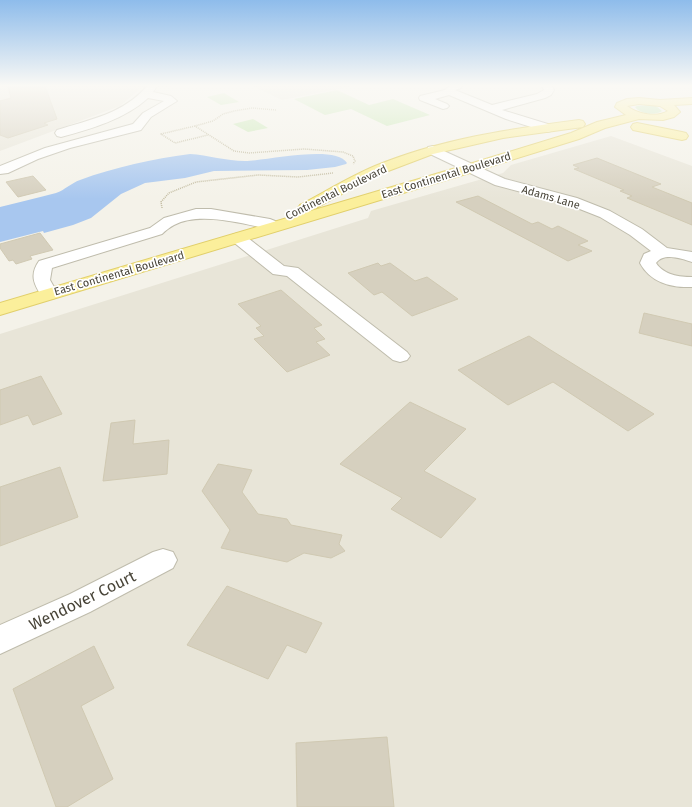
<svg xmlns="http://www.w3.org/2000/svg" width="692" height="807" font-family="'Fira Sans',sans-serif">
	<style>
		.residential { fill: #e8e5d8 }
		.green { fill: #c8e7b3 }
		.water { fill: #a8c7ef }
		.building { fill: #d6d0bf; stroke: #d0c9b2 }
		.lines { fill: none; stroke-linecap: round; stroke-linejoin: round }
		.minor-casing { stroke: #bfbcac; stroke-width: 2 }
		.major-casing { stroke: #e1cf6b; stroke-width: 2 }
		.path { stroke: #c1ba9e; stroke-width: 1.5; stroke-dasharray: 1 1; stroke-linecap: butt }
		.minor { fill: #fff; fill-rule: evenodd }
		.major { fill: #fbef9b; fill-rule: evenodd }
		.labels { text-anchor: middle; stroke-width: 3.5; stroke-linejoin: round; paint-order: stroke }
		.far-street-label { font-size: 11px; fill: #484438; stroke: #fff }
		.near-street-label { font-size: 16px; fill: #484438; stroke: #fff }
	</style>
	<rect width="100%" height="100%" fill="#f4f2e9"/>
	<!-- residential -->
	<path class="residential" d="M 0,86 L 179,86 L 141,88 L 120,106 L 0,151 Z
		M 253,86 L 353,86 L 282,100 Z
		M 611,136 L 692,166 L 692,807 L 0,807 L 0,334 L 368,218 L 371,211 L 503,173 L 511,165 Z"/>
	<!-- green -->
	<path class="green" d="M 337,90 L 369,105 L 393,99 L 430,115 L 387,126 L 351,109 L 325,115 L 294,99 Z
		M 224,93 L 239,102 L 221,105 L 207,97 Z
		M 648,105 L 656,106 L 662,111 C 655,116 640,114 635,107 L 637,106 Z
		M 253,119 L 268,128 L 248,132 L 233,124 Z"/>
	<!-- water -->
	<path class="water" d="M 190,154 C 208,155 226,161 245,161 C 265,161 336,144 347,163 L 346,164 L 335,167 L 307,170 L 214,171 L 185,178 L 145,183 L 121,194 L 91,218 L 73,225 L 44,233 L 43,231 L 0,242 L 0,207 C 19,202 38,198 56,193 C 65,190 71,183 80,180 C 115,167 153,159 190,154 Z"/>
	<!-- building -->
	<path class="building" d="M 8,86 L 45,86 L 57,119 L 44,123 L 48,125 L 8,138 L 0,135 L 0,101 L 11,98 Z
		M 597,158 L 661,184 L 652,187 L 692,203 L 692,225 L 627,198 L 632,196 L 620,191 L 624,190 L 574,169 L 579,168 L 573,165 Z
		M 33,176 L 46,190 L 18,197 L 6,182 Z
		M 478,196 L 532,224 L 538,222 L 552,229 L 558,226 L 588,241 L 578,245 L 592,251 L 568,261 L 456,202 Z
		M 40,233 L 53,250 L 30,256 L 32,259 L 16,264 L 13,260 L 9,261 L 0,248 L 0,244 Z
		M 378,263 L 381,266 L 390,263 L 415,281 L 427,277 L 458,299 L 412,316 L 382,292 L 374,295 L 348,273 Z
		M 281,290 L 322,325 L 314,328 L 325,339 L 316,342 L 330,355 L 287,372 L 254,339 L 264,336 L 256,328 L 261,326 L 238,304 Z
		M 644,313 L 692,324 L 692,346 L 639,333 Z
		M 529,336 L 549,349 L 654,414 L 628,431 L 553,382 L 508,405 L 458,370 Z
		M 41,376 L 62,414 L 33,425 L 28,415 L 0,425 L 0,390 Z
		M 410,402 L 466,429 L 424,471 L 476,499 L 441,538 L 391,509 L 402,498 L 340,464 Z
		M 135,420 L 133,444 L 169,440 L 167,474 L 103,481 L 111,423 Z
		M 218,464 L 252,470 L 242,492 L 258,514 L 287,519 L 291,525 L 342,535 L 339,544 L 345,551 L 331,558 L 304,553 L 287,562 L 221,548 L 230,530 L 202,491 Z
		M 60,467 L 78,517 L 0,546 L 0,487 Z
		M 227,586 L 322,623 L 306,653 L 287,645 L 268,679 L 187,645 Z
		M 94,646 L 114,688 L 81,706 L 113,779 L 67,807 L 56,807 L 13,689 Z
		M 387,737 L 394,807 L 297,807 L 296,743 Z"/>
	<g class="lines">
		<!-- minor casing -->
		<g class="minor-casing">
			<path id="minor" d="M 147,86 L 157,86 L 153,92 L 171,96 L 177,101 L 151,117 L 141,130 L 70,148 L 38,159 L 8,173 L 0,174 L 0,166 L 45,148 L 133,124 L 143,113 L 164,101 L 148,98 C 125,119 91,129 61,137 L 57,136 L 55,133 L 57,130 C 89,120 125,113 147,86 Z
				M 449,86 L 462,86 L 461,88 L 455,90 L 492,105 L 537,94 L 544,90 L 542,86 L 552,86 L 554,90 L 551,95 L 545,98 L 502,110 L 551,125 L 553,128 L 551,131 L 547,132 L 506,119 L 449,95 L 435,99 L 447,104 L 449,106 L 447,108 L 443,109 L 420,100 L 419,98 L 420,96 L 445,90 Z
				M 433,146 L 505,179 L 577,198 L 610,211 L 642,229 L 667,248 L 692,252 L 692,262 C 682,259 664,252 656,263 C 664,275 679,277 692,277 L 692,287 C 671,288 650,282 640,263 L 644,254 L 651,251 L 630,235 L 600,217 L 567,204 L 495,185 L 428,153 L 427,150 L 428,147 Z
				M 196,209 L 211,209 L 270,219 L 275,221 L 278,224 L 275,227 L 270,229 C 243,224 200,211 174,225 C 170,227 165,231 162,234 L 52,268 L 50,280 L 58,294 L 55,298 L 49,299 L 43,298 C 34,285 29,275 39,261 L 150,228 L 164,218 Z
				M 238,233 L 244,235 L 284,266 L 298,268 L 407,352 L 410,356 L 407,360 L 400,362 L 393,360 L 287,276 L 273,274 L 232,241 L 230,238 L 232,235 Z
				M 163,549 L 173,552 L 177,560 L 173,568 L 90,612 L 0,654 L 0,625 L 70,594 L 153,552 Z"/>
		</g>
		<!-- major casing -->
		<g class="major-casing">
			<path id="major" d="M 639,98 L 660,100 L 692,98 L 692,104 L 674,105 L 680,112 L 674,117 L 663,120 L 639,119 L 605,128 L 579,139 L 476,171 L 0,315 L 0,303 L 466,165 L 571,133 L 597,122 L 626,115 L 615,107 L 617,103 L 627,99 ZM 639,104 L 660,106 L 668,111 C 657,118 637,114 627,106 Z
				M 579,120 L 583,121 L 585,124 L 583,127 L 503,138 L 433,154 L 375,176 L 310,211 L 305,212 L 300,211 L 298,208 L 300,205 C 325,192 349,177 375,166 C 440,139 510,129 579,120 Z
				M 637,123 L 682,132 L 686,133 L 688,136 L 686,139 L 682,140 L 633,130 L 631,127 L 633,124 Z"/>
		</g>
		<!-- path -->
		<path class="path" d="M 276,110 L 252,108 L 234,111 L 223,114 L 213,121 L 195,126 L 234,151 L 249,153 L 304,149 L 343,152 L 353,156 L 355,161 L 353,164
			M 195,126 L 161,134 L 175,143 L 208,135
			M 162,208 L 161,202 L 169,193 L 196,182 L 258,175 L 298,177 L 333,173"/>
		<!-- minor -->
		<use href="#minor" class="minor"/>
		<!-- major -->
		<use href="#major" class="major"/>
	</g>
	<!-- sky -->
	<linearGradient id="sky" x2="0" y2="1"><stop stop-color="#8ebceb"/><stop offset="0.43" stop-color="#faf9f5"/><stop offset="1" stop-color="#faf9f5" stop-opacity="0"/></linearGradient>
	<rect width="692" height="199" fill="url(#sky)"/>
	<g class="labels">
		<!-- far-street labels -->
		<g class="far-street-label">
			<text transform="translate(446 175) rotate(-17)" y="4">East Continental Boulevard</text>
			<text transform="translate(336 192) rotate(-26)" y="4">Continental Boulevard</text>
			<text transform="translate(551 197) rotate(16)" y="4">Adams Lane</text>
			<text transform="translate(119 273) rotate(-16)" y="4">East Continental Boulevard</text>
		</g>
		<!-- near-street labels -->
		<g class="near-street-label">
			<text transform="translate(82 600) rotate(-26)" y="6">Wendover Court</text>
		</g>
	</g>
</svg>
